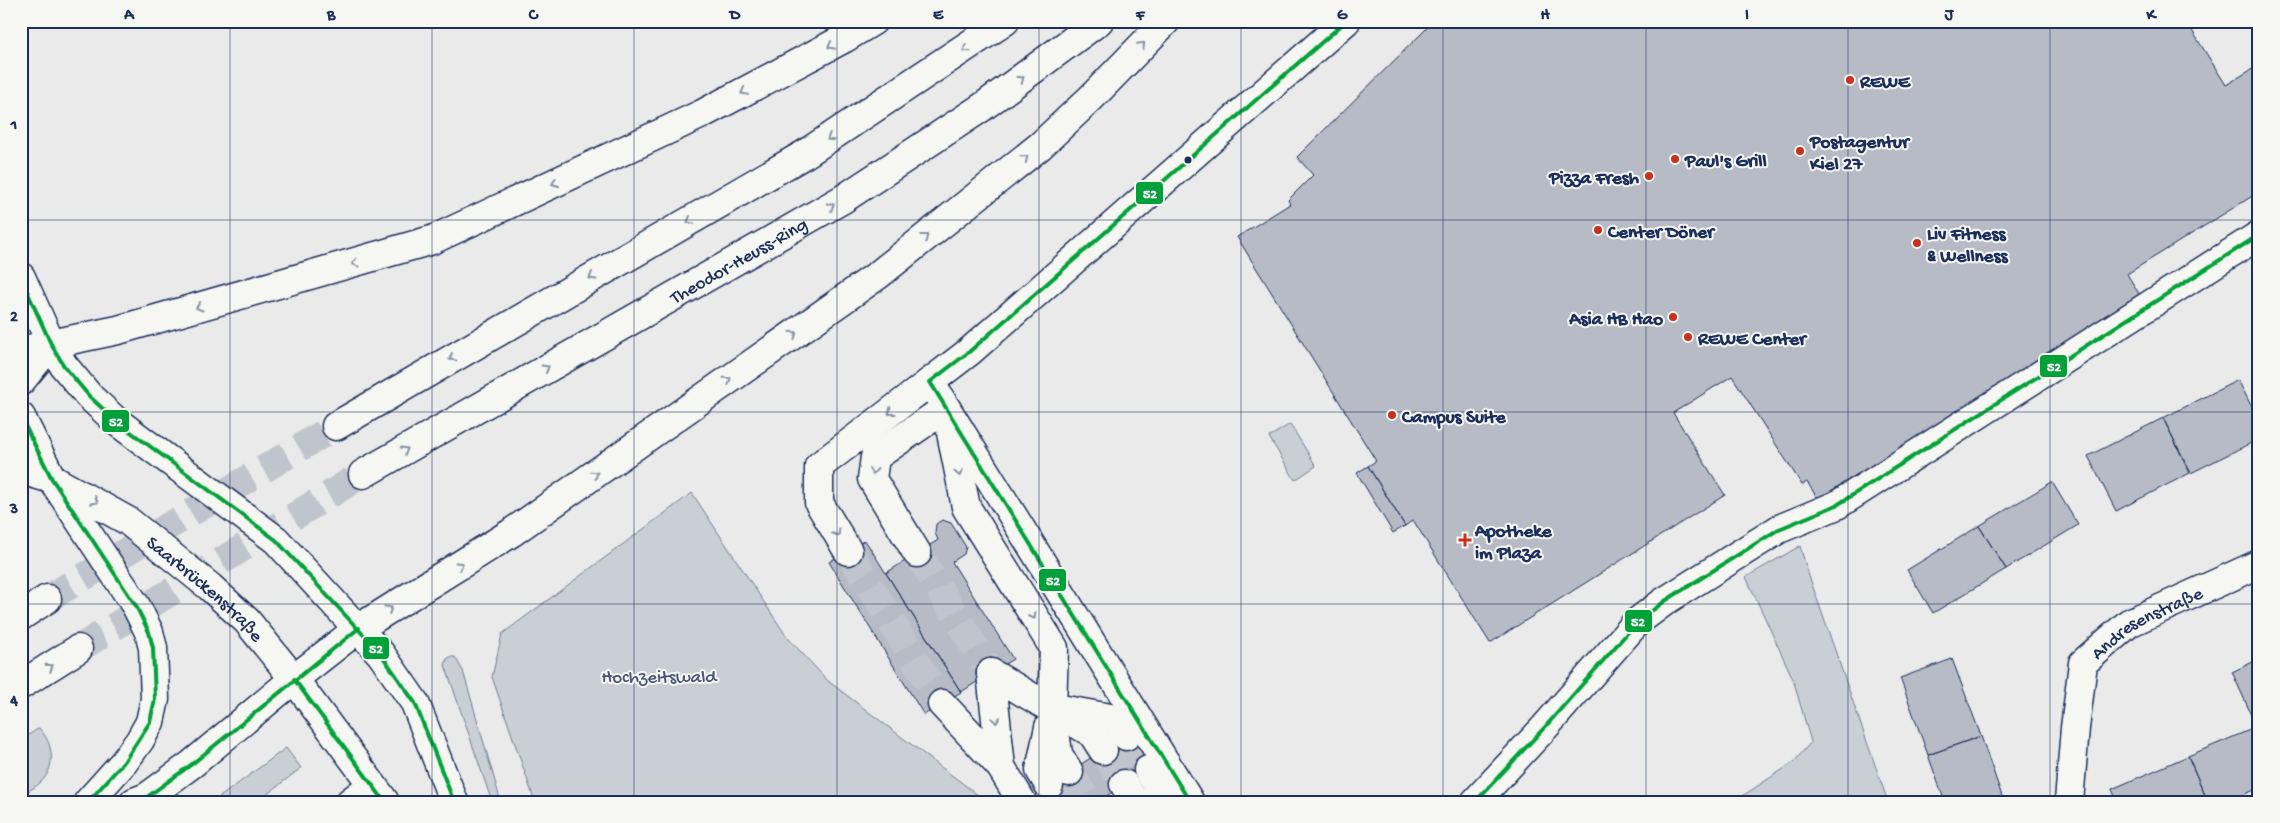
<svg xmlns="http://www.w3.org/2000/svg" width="2280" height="823" font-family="'Gochi Hand',sans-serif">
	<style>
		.green { fill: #caced5; stroke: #727e9a }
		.building { fill: #b6bbc6; stroke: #1b2f5e }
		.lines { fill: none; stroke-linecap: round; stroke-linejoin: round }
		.minor-tunnel { stroke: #c0c5cd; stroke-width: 28; stroke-dasharray: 28 14; stroke-linecap: butt }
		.highway-tunnel { stroke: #c0c5cd; stroke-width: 28; stroke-dasharray: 28 14; stroke-linecap: butt }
		.minor-casing { stroke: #1b2f5e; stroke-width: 31 }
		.major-casing { stroke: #1b2f5e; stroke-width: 31 }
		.highway-casing { stroke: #1b2f5e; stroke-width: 31 }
		.minor { stroke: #f6f6f2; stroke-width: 28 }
		.major { stroke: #f6f6f2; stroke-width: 28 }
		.highway { stroke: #f6f6f2; stroke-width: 28 }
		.bus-1-casing { stroke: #f6f6f2; stroke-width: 8 }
		.bus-1 { stroke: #00a138; stroke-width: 4 }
		.oneway { stroke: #8892a8 }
		.grid { fill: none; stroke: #1b2f5e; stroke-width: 1; stroke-opacity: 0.55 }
		.poi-dot { fill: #c8321e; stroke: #f6f6f2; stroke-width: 2 }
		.bus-dot { fill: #1b2f5e; stroke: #f6f6f2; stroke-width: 2 }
		.labels { text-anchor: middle; stroke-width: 4; stroke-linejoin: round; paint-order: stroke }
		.poi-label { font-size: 19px; font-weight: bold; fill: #1b2f5e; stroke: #f6f6f2; text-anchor: start }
		.street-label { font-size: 19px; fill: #1b2f5e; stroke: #f6f6f2 }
		.park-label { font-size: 19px; fill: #47577c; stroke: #f6f6f2 }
		.line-badge { stroke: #f6f6f2; stroke-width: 2 }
		.badge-label { font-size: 14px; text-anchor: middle; font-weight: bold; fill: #fff }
		.neatline { fill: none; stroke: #1b2f5e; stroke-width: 2 }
		.grid-label { font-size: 16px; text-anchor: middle; font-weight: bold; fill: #1b2f5e }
	</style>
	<rect width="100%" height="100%" fill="#e9eae9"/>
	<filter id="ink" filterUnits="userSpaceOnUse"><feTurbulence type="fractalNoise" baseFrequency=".02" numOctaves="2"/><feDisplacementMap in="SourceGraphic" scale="10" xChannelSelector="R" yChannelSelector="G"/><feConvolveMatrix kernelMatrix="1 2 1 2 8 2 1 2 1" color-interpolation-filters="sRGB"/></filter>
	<g filter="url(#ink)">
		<!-- green -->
		<path class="green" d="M 1290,424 L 1316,466 L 1295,480 L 1269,437 Z
			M 692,493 L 787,637 L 828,681 L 987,802 L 535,802 L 492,677 L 502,634 Z
			M 1800,546 L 1808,573 L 1888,802 L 1713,802 L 1741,797 L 1794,762 L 1811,742 L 1793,679 L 1746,577 Z
			M 450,657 L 455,657 L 463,671 L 501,802 L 492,802 L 445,665 L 447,659 Z
			M 39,728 C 53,743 57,766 41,782 C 36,787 28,791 21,796 L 21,740 Z
			M 286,748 L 301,768 L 257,802 L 213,802 Z"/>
		<!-- building -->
		<path class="building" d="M 1434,21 L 2186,21 L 2226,85 L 2259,65 L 2259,192 L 2127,274 L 2141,297 L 1818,499 L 1807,482 L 1802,485 L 1732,376 L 1673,413 L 1725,495 L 1490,643 L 1413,520 L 1405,526 L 1368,466 L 1376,461 L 1237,237 L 1290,204 L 1288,200 L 1313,175 L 1297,157 Z
			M 2238,380 L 2259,421 L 2259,439 L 2191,473 L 2163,418 Z
			M 2163,418 L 2190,473 L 2116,511 L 2088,456 Z
			M 1368,466 L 1405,526 L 1393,533 L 1357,473 Z
			M 2052,482 L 2078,525 L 2006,569 L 1979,526 Z
			M 942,520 L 951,523 L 966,547 L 964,554 L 952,562 L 1013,659 L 961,692 L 886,573 L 938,540 L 935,533 L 936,524 Z
			M 1979,526 L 2006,569 L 1933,613 L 1907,570 Z
			M 865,540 L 961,692 L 924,715 L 829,562 Z
			M 1952,659 L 1981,736 L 1928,755 L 1900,678 Z
			M 2259,659 L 2259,711 L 2251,714 L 2232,672 Z
			M 2259,726 L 2259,788 L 2227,802 L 2208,802 L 2188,756 Z
			M 1133,731 L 1154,765 L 1097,802 L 1050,802 L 1042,789 Z
			M 1981,736 L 2004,802 L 1945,802 L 1928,755 Z
			M 2188,756 L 2208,802 L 2117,802 L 2112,789 Z"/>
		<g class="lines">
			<!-- minor-tunnel -->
			<path class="minor-tunnel" d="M 848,551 L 942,704
				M 917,553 L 991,673
				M 1126,736 L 1148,770
				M 1103,750 L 1124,784
				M 1069,772 L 1088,802
				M 1049,785 L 1060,802"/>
			<!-- highway-tunnel -->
			<path class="highway-tunnel" d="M 47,599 L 336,426
				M 78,649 L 363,474"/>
			<!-- minor casing -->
			<g class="minor-casing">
				<g id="minor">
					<path d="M 21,277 L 51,344 L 64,366 L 89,396 L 116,421 L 276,540 L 381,654 L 415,703 L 454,802"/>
					<path d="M 21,381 L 51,344"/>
					<path d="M 21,417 L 52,479 L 136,606 L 149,632 L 153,648 L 155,699 L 150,722 L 140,740 L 124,762 L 88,802"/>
					<path d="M 848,551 L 819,503 L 819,466 L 930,382"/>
					<path d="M 917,553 L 872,479 L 875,457 L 946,408 L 966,507 L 1054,648 L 1052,708 L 1058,754 L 1069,772"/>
					<path d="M 991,673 L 1092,733 L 1103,750"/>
					<path d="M 991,673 L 1001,767"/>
					<path d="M 942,704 L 1001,767 L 1022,802"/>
					<path d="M 1066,710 L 1116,719 L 1126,736"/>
					<path d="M 1049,727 L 1040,770 L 1049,785"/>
					<path d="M 1148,770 L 1158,786 L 1155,802"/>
					<path d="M 1124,784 L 1135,802"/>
					<path d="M 134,802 L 147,797 L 192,764 L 294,679 L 385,802"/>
					<path d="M 350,802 L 372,785"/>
					<path d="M 1190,802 L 930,382 L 969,352 L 1346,21"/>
					<path d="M 1475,802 L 1545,727 L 1637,622 L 1665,601 L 1779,529 L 1837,505 L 2259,235"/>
					<path id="s1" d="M 2069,802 L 2075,728 L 2083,663 L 2129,623 L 2259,564"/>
				</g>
			</g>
			<!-- major casing -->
			<g class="major-casing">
				<g id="major">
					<path d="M 21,351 L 51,344"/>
					<path id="s2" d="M 21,470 L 52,479 L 128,521 L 210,587 L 247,621 L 294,679 L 359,628"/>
				</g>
			</g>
			<!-- highway casing -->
			<g class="highway-casing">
				<g id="highway">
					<path d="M 51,344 L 118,330 L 432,240 L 702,114 L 845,38 L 873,21"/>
					<path d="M 336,426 L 805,154 L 1005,21"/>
					<path id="s3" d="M 363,474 L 843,199 L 981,108 L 1099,21"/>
					<path d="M 21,616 L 47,599"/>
					<path d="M 359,628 L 511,533 L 878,275 L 1040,146 L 1091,98 L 1166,21"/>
					<path d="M 21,685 L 78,649"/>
				</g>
			</g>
			<!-- minor -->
			<use href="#minor" class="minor"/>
			<!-- major -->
			<use href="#major" class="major"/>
			<!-- highway -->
			<use href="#highway" class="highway"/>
			<!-- bus-1 casing -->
			<g class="bus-1-casing">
				<path id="bus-1" d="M 21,278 L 51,344 L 64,366 L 89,396 L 116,421 L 276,540 L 381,654 L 415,703 L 454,802
					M 21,418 L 52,479 L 136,606 L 149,632 L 153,648 L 155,699 L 150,722 L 124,762 L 88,802
					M 294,679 L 385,802
					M 135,802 L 147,797 L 192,764 L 359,628
					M 1190,802 L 930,382 L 969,352 L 1346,21
					M 1475,802 L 1545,727 L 1637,622 L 1665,601 L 1779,529 L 1837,505 L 2259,235"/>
			</g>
			<!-- bus-1 -->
			<use href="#bus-1" class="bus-1"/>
		</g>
		<!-- one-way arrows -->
		<defs><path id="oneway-chevron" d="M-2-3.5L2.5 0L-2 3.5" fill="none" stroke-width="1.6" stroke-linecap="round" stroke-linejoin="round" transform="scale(1.25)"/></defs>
		<g class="oneway">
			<use href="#oneway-chevron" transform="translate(1142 45) rotate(-46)"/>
			<use href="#oneway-chevron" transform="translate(831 46) rotate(152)"/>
			<use href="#oneway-chevron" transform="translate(966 49) rotate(147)"/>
			<use href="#oneway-chevron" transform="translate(1021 79) rotate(-36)"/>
			<use href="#oneway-chevron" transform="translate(744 92) rotate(152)"/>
			<use href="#oneway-chevron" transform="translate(830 138) rotate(147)"/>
			<use href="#oneway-chevron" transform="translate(1025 158) rotate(-39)"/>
			<use href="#oneway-chevron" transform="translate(555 183) rotate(155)"/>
			<use href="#oneway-chevron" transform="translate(831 206) rotate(-30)"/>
			<use href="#oneway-chevron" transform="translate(690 221) rotate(150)"/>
			<use href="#oneway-chevron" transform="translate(925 237) rotate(-38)"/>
			<use href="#oneway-chevron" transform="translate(355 263) rotate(165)"/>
			<use href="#oneway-chevron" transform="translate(592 277) rotate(150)"/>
			<use href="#oneway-chevron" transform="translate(199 307) rotate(164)"/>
			<use href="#oneway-chevron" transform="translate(794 334) rotate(-35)"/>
			<use href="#oneway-chevron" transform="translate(452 358) rotate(150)"/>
			<use href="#oneway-chevron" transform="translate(546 368) rotate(-30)"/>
			<use href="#oneway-chevron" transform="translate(728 380) rotate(-35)"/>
			<use href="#oneway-chevron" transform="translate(891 412) rotate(143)"/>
			<use href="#oneway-chevron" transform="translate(405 450) rotate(-30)"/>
			<use href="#oneway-chevron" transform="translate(873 471) rotate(95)"/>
			<use href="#oneway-chevron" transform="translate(959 473) rotate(79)"/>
			<use href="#oneway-chevron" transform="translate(595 474) rotate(-35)"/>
			<use href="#oneway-chevron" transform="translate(95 501) rotate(30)"/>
			<use href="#oneway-chevron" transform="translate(837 533) rotate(58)"/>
			<use href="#oneway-chevron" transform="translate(460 565) rotate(-32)"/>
			<use href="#oneway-chevron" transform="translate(389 609) rotate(-32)"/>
			<use href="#oneway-chevron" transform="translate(1033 616) rotate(58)"/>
			<use href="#oneway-chevron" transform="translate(50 667) rotate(-33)"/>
			<use href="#oneway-chevron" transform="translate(996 720) rotate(84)"/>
		</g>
	</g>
	<!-- grid -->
	<path class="grid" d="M 230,21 L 230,802M 432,21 L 432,802M 634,21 L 634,802M 837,21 L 837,802M 1039,21 L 1039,802M 1241,21 L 1241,802M 1443,21 L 1443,802M 1646,21 L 1646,802M 1848,21 L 1848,802M 2050,21 L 2050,802M 21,220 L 2259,220M 21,412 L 2259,412M 21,604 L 2259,604"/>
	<!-- markers -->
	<g class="poi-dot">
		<circle cx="1850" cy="80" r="5"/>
		<circle cx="1800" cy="151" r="5"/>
		<circle cx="1675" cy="159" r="5"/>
		<circle cx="1649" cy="176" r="5"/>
		<circle cx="1598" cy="230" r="5"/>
		<circle cx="1917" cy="243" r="5"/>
		<circle cx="1673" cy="317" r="5"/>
		<circle cx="1688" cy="337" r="5"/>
		<circle cx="1392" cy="415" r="5"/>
		<path d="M1462.5 532.5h5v5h5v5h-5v5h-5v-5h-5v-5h5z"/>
	</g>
	<circle class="bus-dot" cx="1188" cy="160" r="4.5"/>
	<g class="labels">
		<!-- poi labels -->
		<g class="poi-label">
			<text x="1860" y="87">REWE</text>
			<text x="1810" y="147">Postagentur<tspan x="1810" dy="22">Kiel 27</tspan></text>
			<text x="1685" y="166">Paul's Grill</text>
			<text x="1639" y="183" text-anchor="end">Pizza Fresh</text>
			<text x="1608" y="237">Center Döner</text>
			<text x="1927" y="239">Liv Fitness<tspan x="1927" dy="22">&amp; Wellness</tspan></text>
			<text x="1663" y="324" text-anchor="end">Asia HB Hao</text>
			<text x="1698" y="344">REWE Center</text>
			<text x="1402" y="422">Campus Suite</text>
			<text x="1475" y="536">Apotheke<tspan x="1475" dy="22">im Plaza</tspan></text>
		</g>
		<!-- street labels -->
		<g class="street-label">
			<text dy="7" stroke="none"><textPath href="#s3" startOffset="432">Theodor-Heuss-Ring</textPath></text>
			<text dy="7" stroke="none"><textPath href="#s2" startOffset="222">Saarbrückenstraße</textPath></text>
			<text dy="7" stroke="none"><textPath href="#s1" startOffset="216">Andresenstraße</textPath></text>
		</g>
		<!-- park labels -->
		<g class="park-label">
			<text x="659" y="682">Hochzeitswald</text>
		</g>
	</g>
	<g class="line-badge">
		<rect x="1135" y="181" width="29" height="24" rx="5" fill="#00a138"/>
		<rect x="2039" y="354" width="29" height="24" rx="5" fill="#00a138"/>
		<rect x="101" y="409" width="29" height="24" rx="5" fill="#00a138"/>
		<rect x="1038" y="568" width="29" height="24" rx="5" fill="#00a138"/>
		<rect x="1624" y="609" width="29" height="24" rx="5" fill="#00a138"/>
		<rect x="362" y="636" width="28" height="24" rx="5" fill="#00a138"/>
	</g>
	<g class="badge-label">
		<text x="1150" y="198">52</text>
		<text x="2054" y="371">52</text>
		<text x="116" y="426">52</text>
		<text x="1053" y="585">52</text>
		<text x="1638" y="626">52</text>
		<text x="376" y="653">52</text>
	</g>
	<!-- margin -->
	<rect width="2280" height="823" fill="none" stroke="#f6f6f2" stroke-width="55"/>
	<rect x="28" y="28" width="2224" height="768" class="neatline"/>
	<g class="grid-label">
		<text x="129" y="19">A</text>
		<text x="331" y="19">B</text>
		<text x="533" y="19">C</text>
		<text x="735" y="19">D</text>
		<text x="938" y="19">E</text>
		<text x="1140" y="19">F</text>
		<text x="1342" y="19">G</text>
		<text x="1545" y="19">H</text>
		<text x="1747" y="19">I</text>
		<text x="1949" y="19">J</text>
		<text x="2151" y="19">K</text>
		<text x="14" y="129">1</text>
		<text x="14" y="321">2</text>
		<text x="14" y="513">3</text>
		<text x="14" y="705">4</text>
	</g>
</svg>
